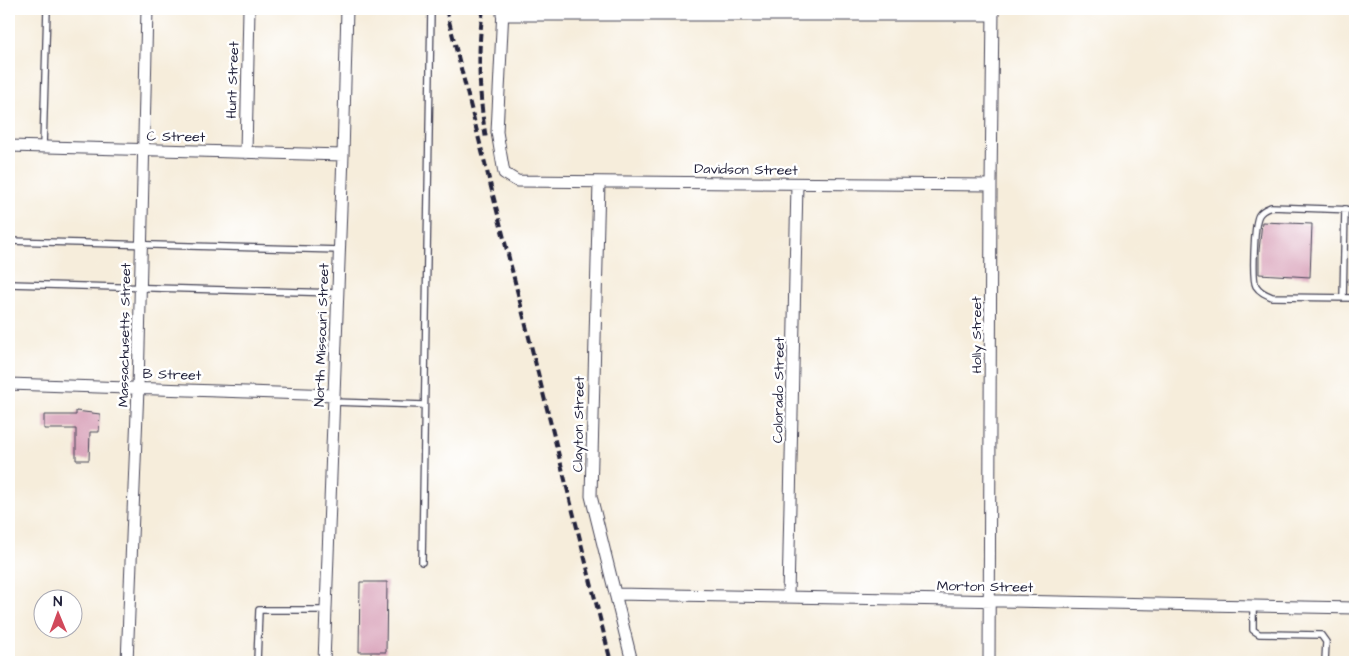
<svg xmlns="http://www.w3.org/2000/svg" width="1364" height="671" font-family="'Architects Daughter',sans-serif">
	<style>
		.building { fill: #d9a3ba }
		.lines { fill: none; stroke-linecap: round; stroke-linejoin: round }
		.lane-casing { stroke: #424053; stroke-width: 8 }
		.street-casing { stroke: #424053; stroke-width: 13 }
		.lane { stroke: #fff; stroke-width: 5.5 }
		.street { stroke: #fff; stroke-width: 11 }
		.rail { stroke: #22223b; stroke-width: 4; stroke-dasharray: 8 4; stroke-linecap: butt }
		.labels { text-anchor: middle; stroke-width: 5; stroke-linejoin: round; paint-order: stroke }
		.street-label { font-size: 14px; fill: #22223b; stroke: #fff }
	</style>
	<rect width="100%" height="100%" fill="#fff"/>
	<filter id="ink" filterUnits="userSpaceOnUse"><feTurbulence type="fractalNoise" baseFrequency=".02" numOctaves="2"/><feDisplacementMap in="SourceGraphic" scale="10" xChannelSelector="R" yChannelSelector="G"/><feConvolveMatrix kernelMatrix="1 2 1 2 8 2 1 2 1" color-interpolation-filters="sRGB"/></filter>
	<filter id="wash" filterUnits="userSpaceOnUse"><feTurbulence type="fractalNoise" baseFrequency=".0096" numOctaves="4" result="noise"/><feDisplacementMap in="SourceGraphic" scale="20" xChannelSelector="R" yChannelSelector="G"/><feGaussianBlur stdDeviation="1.12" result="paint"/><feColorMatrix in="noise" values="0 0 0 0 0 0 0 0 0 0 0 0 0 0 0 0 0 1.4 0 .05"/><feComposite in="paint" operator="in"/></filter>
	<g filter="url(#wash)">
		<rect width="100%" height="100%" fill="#f6eddb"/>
		<g id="blocks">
			<!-- building -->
			<path class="building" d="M 1262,222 L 1312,224 L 1310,277 L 1259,274 L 1259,251 Z
				M 76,411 L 100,414 L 99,432 L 90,432 L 89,460 L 76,460 L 76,429 L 44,429 L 44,415 L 76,415 Z
				M 360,582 L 387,582 L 386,652 L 359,652 Z"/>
		</g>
	</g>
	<g filter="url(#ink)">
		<use href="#blocks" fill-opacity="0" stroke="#424053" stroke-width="1"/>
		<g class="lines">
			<!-- lane casing -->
			<g class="lane-casing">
				<path id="lane" d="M 43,147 L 47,9
					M 1355,210 L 1271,207 C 1266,209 1262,210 1259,215 C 1254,223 1252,279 1256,286 C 1260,292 1265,294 1272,297 L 1355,298
					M 9,241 L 340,250
					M 9,284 L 338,293
					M 1343,298 L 1345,209
					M 333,402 L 424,405
					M 422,562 L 431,9
					M 1253,606 L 1253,630 L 1259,634 L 1321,635 L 1326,642 L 1325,662
					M 257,662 L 259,610 L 326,610"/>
			</g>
			<!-- street casing -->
			<g class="street-casing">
				<path id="street" d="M 503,9 L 497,132 L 504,173 L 517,181 L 991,185
					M 502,15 L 993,15
					M 9,146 L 343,155
					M 246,153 L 249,9
					M 599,182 L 591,496 L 632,662
					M 9,384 L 334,395
					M 615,594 C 862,597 1108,604 1355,608
					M 788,596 L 797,184
					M 127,662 L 138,388 L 147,9
					M 324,662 L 343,155 L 347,9
					M 989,662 L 991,185 L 993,9"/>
			</g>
			<!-- lane -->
			<use href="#lane" class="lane"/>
			<!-- street -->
			<use href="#street" class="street"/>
			<!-- rail -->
			<path class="rail" d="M 446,9 L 611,662
				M 483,9 C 477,52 479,96 486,139"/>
		</g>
	</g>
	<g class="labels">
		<!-- street labels -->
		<g class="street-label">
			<text transform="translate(232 80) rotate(-88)" y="5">Hunt Street</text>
			<text transform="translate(176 136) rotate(1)" y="5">C Street</text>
			<text transform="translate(746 169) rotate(1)" y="5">Davidson Street</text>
			<text transform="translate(124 335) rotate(-89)" y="5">Massachusetts Street</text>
			<text transform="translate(321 335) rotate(-88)" y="5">North Missouri Street</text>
			<text transform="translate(976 335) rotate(-90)" y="5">Holly Street</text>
			<text transform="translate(172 374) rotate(2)" y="5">B Street</text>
			<text transform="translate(778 390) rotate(-89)" y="5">Colorado Street</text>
			<text transform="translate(578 424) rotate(-89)" y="5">Clayton Street</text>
			<text transform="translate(985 586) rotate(1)" y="5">Morton Street</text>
		</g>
	</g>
	<!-- margin -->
	<rect width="1364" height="671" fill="none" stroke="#fff" stroke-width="30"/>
	<!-- north arrow -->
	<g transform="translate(58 614) rotate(359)"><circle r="24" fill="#ffffff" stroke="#a7a7b1"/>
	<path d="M0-4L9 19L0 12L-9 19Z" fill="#d1495b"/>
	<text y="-8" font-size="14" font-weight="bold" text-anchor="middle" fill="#22223b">N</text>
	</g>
</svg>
